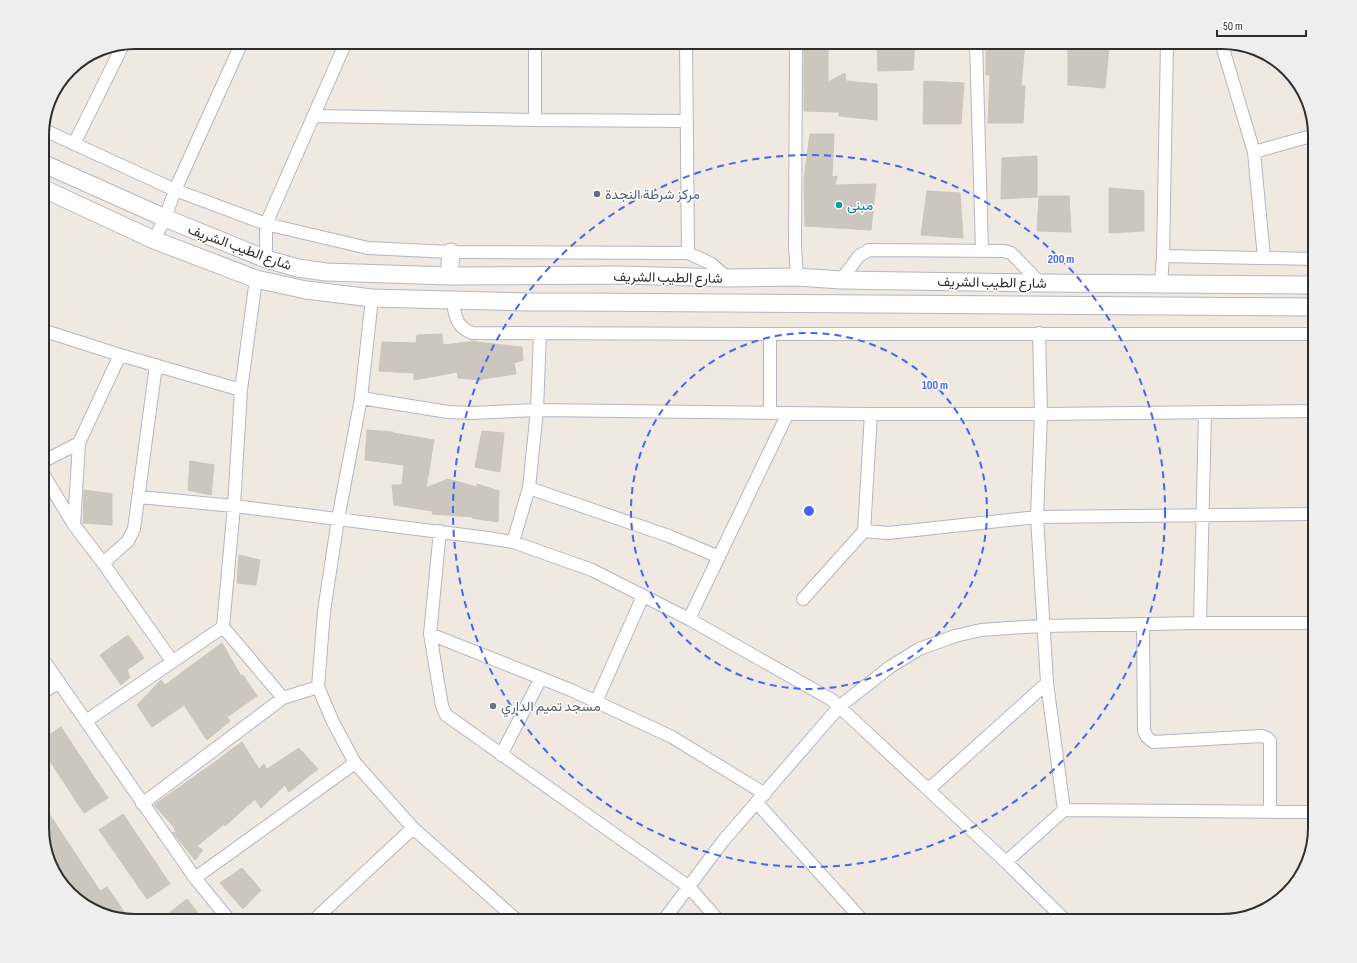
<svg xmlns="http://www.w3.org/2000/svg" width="1357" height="963" font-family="'Sofia Sans Condensed',Vazirmatn,sans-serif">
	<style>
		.building { fill: #cbc7bf; stroke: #cbc5ba }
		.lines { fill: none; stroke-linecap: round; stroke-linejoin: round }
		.minor-casing { stroke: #b4b7c1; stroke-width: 14 }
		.secondary-casing { stroke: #b4b7c1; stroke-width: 19 }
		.minor { stroke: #fff; stroke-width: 12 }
		.secondary { stroke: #fff; stroke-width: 17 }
		.ring { fill: none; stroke: #4264fb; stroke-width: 2; stroke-dasharray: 7 5 }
		.service-dot { fill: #5c6f8a; stroke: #fff; stroke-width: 1.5 }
		.culture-dot { fill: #0f9aa8; stroke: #fff; stroke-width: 1.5 }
		.worship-dot { fill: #6b7280; stroke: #fff; stroke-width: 1.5 }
		.labels { text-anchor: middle; stroke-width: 3; stroke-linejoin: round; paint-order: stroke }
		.service-label { font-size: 14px; fill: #4e5e75; stroke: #fff; text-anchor: start }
		.culture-label { font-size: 14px; fill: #0d838f; stroke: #fff; text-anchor: start }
		.street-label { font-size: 14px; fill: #2e2e2e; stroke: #fff }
		.worship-label { font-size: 14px; fill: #5b616d; stroke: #fff; text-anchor: start }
		.rim { fill: none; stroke: #2e2e2e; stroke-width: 2 }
		.centre { fill: #4264fb; stroke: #fff; stroke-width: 2 }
		.ring-label { font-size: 12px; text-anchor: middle; font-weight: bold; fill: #4264fb; stroke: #fff; stroke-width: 3; stroke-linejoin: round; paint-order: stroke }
	</style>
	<rect width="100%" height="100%" fill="#efe9e1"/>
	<!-- building -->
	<path class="building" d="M 804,42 L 828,42 L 828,82 L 845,73 L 846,81 L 877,84 L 877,120 L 839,116 L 839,112 L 804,111 Z
		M 877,42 L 915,42 L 913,70 L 878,71 Z
		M 986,42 L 1025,42 L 1021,86 L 1025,86 L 1023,123 L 988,123 L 990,75 L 986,75 Z
		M 1068,45 L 1109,47 L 1105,88 L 1068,85 Z
		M 924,81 L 964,83 L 961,124 L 923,124 Z
		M 810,134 L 834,134 L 832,177 L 837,176 L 835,185 L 876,184 L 871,230 L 805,226 L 804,179 Z
		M 1037,156 L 1037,197 L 1001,199 L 1002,158 Z
		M 1109,188 L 1144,191 L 1144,231 L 1109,233 Z
		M 927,191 L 960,193 L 963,238 L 921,235 Z
		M 1039,196 L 1069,196 L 1071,232 L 1037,231 Z
		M 442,334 L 443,345 L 476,341 L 476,342 L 522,347 L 523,360 L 514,363 L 516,374 L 482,379 L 482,380 L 458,378 L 457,372 L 414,380 L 414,373 L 379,371 L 382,342 L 416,343 L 417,335 Z
		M 367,430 L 393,432 L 393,433 L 434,440 L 426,488 L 448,479 L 477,487 L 477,484 L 499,491 L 498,522 L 472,518 L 473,517 L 432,514 L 433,511 L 394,505 L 392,485 L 402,485 L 404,465 L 365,460 Z
		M 482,431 L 504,433 L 500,472 L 475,467 Z
		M 190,461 L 214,465 L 211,495 L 188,490 Z
		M 84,490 L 112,494 L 112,525 L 83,523 Z
		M 239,555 L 260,560 L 256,585 L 237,583 Z
		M 128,635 L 144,658 L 127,670 L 130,677 L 121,685 L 100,655 Z
		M 222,643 L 241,676 L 243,675 L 257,696 L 227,717 L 230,721 L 207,740 L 184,705 L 152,727 L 137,705 L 161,680 L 165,685 Z
		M 61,727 L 108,798 L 84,813 L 42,749 L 42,740 Z
		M 242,742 L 259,769 L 264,764 L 267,769 L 299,748 L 318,769 L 289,792 L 285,785 L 261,808 L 255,799 L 225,826 L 224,824 L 197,846 L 203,850 L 195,860 L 173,833 L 173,832 L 176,833 L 174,827 L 154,805 L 222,757 L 221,757 Z
		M 42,803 L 100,891 L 107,887 L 129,919 L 87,905 L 75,887 L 70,891 L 53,871 L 42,833 Z
		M 123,814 L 170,884 L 147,899 L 99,830 Z
		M 242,868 L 261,890 L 243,909 L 220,883 Z
		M 187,899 L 204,921 L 159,921 Z"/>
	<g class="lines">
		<!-- minor casing -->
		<g class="minor-casing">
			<path id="minor" d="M 535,42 L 535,120
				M 686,42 L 688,253
				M 796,42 L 795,247 L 797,277
				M 976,42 L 982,251
				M 1221,42 L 1254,152 L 1264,258
				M 313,116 L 535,120 L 687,121
				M 42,129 L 175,190 L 266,224 L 368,248 L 451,252 L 688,253 L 710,263 L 728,278
				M 74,144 L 123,45
				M 1254,152 L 1315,135
				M 154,240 L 165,218 L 175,190 L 242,42
				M 1163,256 L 1315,259
				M 266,259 L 266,224 L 346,42
				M 841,280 L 859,256 L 869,250 L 1004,251 L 1011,253 L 1014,256 L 1040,283
				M 1161,284 L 1163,256 L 1167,42
				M 372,298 L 361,398 L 338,519 L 324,611 L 318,687 L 333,722 L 355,763 L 413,828 L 518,921
				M 452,300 C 456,316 455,326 472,333 L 770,334 L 1315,334
				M 42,330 L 120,355 L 241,390
				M 770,334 L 770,413
				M 361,398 L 448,412 L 472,413 L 537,410 L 871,414 L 1041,414 L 1315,411
				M 42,462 L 79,443 L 120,355
				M 42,472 L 74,525 L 103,563 L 172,661
				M 529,488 L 669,536 L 719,557
				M 139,497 L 234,506 L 488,538 L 513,542 L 592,570 L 689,619 L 832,700 L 1006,862 L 1066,921
				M 74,525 L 79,443
				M 440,531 L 430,634 L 442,706 L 446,715 L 689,887 L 719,921
				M 864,531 L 888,533 L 1037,517 L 1315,514
				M 513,542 L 529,488 L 537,410 L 540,333
				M 103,563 L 128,541 L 134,529 L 156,365
				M 803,599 L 864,531 L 871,414
				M 689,619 L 788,413
				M 1200,623 L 1205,412
				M 1143,625 L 1144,731 L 1147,737 L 1153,742 L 1262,736 L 1267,738 L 1270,741 L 1270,812
				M 223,627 L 283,698
				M 430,634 L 571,690 L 672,737 L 765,794
				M 42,658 L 195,878 L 230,921
				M 42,693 L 59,682
				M 596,702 L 643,596
				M 86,721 L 223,627 L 234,506 L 241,390 L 256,279
				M 501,755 L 541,678
				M 929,789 L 1047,683
				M 757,803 L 863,921
				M 142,804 L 283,698 L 318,687
				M 1064,810 L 1315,812
				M 1006,862 L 1064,810 L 1047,683 L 1037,517 L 1041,414 L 1039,333
				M 195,878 L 355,763
				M 313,921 L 413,828
				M 663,921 L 723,841 L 840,706 L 890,667 L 919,649 L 955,636 L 981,630 L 1008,628 L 1043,626 L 1200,623 L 1315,623
				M 1171,921 L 1226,920"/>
		</g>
		<!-- secondary casing -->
		<g class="secondary-casing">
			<path id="secondary" d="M 42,163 L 165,218 L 266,259 L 298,268 L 326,272 L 449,276 L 621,275 L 728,278 L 797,277 L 841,280 L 1040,283 L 1315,285
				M 42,188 L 154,240 L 256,279 L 306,290 L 372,298 L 529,302 L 572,302 L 1315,307
				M 449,276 L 451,252"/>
		</g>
		<!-- minor -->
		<use href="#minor" class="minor"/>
		<!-- secondary -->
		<use href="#secondary" class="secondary"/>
	</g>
	<!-- distance rings -->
	<g class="ring">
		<circle cx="809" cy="511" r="178"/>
		<circle cx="809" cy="511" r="356"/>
	</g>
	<!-- markers -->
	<circle class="service-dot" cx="597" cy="194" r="4"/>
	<circle class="culture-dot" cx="839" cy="205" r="4"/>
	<circle class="worship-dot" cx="493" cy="706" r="4"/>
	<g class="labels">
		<!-- service labels -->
		<g class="service-label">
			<text x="605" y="199">مركز شرطة النجدة</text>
		</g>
		<!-- culture labels -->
		<g class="culture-label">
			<text x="847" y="210">مبنى</text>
		</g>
		<!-- street labels -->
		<g class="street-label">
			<text transform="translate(240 247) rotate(20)" y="5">شارع الطيب الشريف</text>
			<text transform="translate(668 277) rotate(1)" y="5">شارع الطيب الشريف</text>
			<text transform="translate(992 282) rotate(1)" y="5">شارع الطيب الشريف</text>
		</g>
		<!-- worship labels -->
		<g class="worship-label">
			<text x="501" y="711">مسجد تميم الداري</text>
		</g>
	</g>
	<!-- crop -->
	<path d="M0 0H1357V963H0ZM135 49H1222A86 86 0 0 1 1308 135V828A86 86 0 0 1 1222 914H135A86 86 0 0 1 49 828V135A86 86 0 0 1 135 49Z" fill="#eee" fill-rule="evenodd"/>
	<path class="rim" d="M135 49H1222A86 86 0 0 1 1308 135V828A86 86 0 0 1 1222 914H135A86 86 0 0 1 49 828V135A86 86 0 0 1 135 49Z"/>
	<circle cx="809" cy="511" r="6" class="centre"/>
	<g class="ring-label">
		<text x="1061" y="263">200 m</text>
		<text x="935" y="389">100 m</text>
	</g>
	<!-- scale -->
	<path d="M1217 30v6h89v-6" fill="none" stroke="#2e2e2e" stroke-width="2"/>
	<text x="1223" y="30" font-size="12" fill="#2e2e2e" stroke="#ffffff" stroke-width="3" paint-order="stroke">50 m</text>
</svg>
